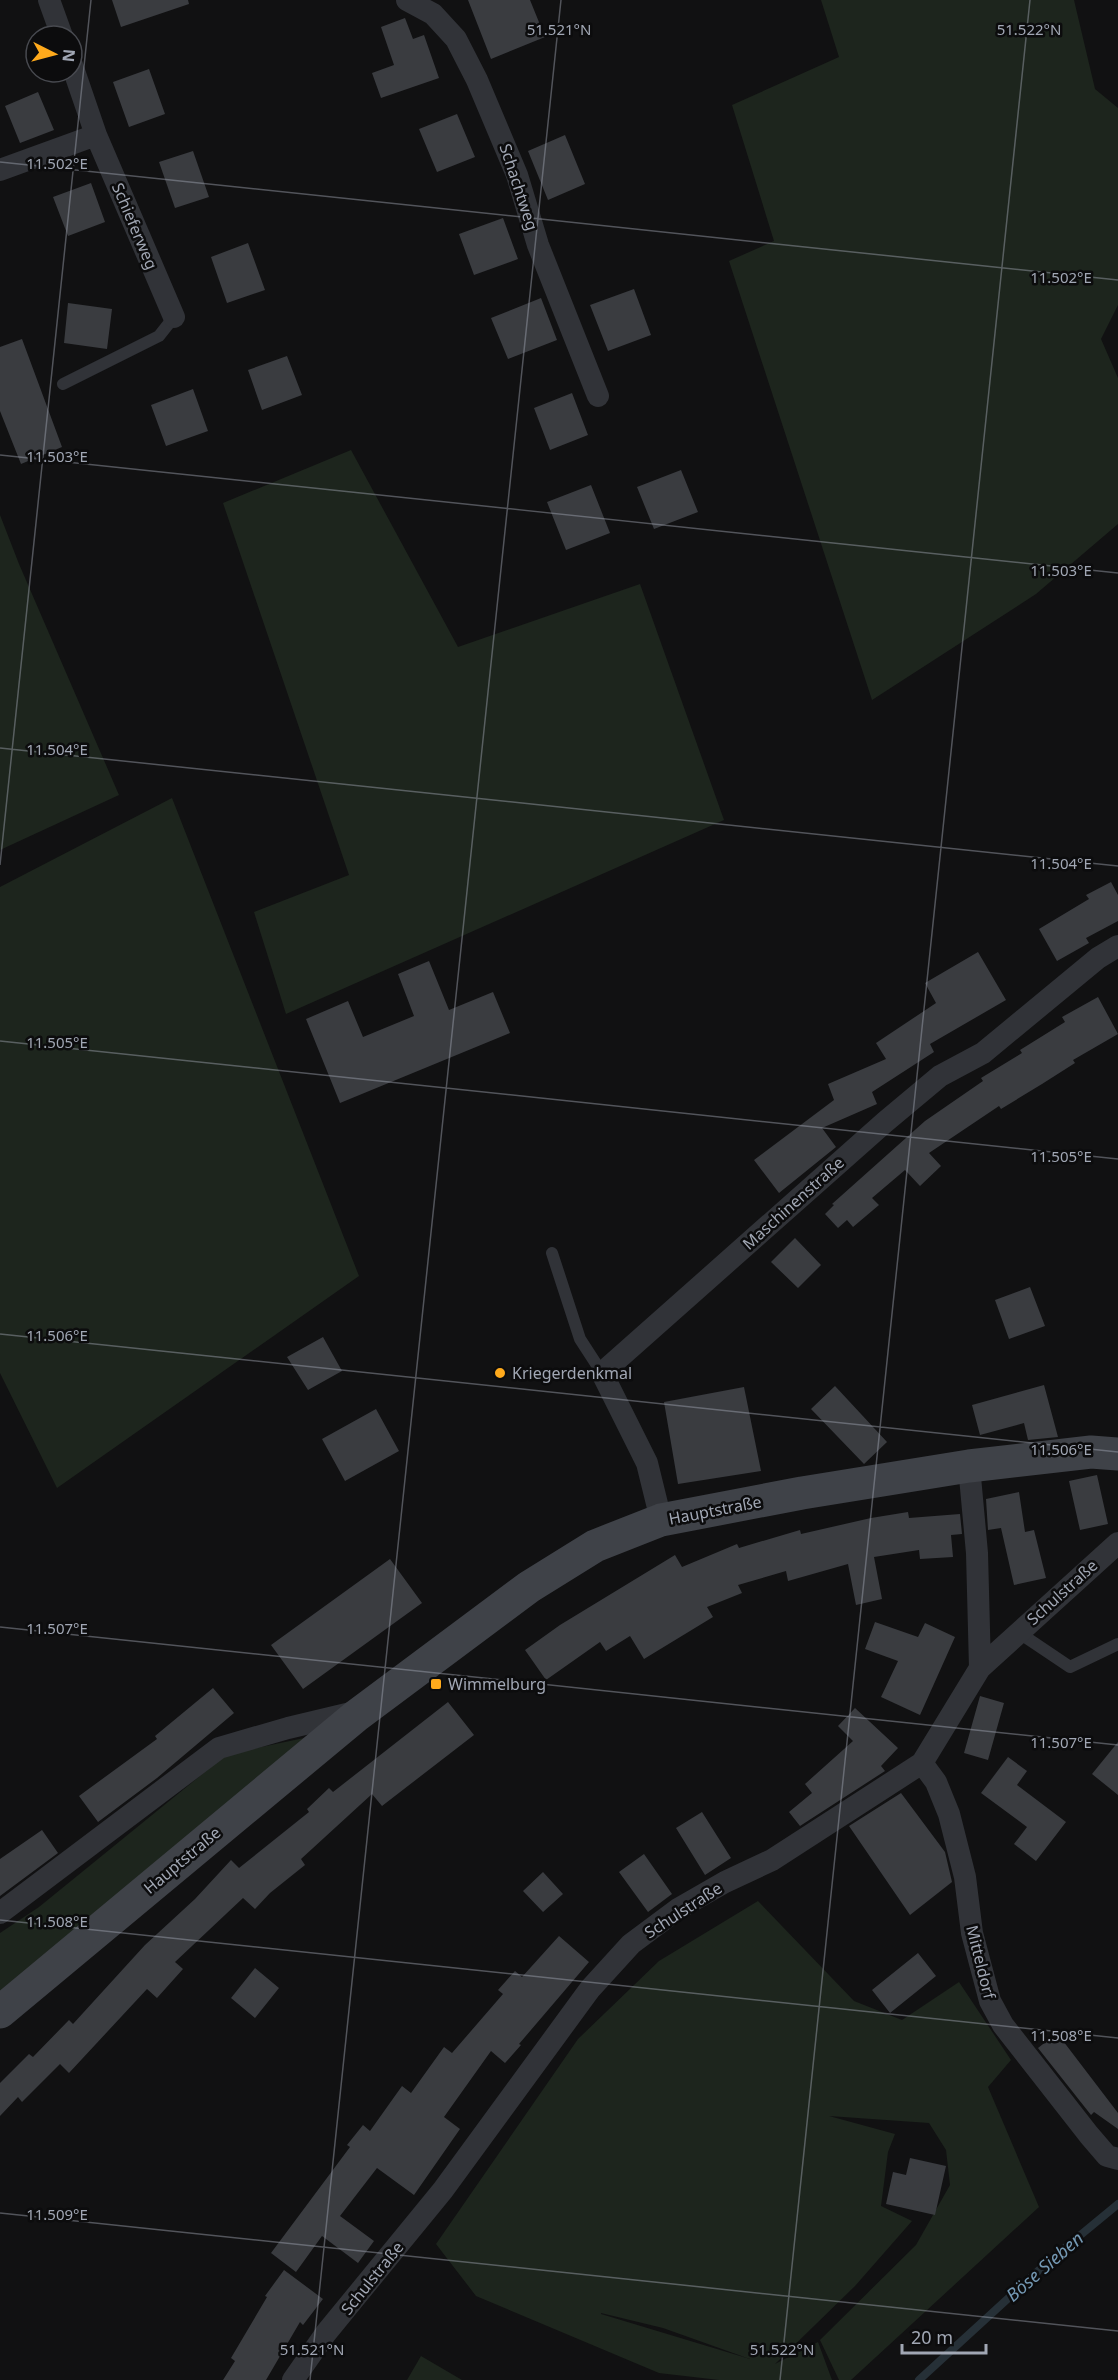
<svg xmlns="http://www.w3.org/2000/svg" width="1118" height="2380" font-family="'Noto Sans',sans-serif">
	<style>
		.green { fill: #1d251d; fill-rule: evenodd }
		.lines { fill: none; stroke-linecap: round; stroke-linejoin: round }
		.stream { stroke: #263037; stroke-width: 8 }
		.building { fill: #3a3c40 }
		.service { stroke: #313338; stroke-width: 12 }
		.minor { stroke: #313338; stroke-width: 22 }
		.secondary { stroke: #3f4248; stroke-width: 33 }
		.ticks { fill: none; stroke: #a1a7b4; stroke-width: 1.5; stroke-opacity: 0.45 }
		.poi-dot { fill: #ffaa1c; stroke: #0c0c0d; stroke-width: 2 }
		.labels { text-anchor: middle; stroke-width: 5; stroke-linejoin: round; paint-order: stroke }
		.street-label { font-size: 16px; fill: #a1a7b4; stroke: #0c0c0d }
		.poi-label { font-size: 16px; fill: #a1a7b4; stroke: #0c0c0d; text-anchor: start }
		.water-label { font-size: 18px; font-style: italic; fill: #7498b3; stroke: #0c0c0d }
		.ticks-label { font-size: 15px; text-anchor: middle; fill: #a1a7b4; stroke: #0c0c0d; stroke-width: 5; stroke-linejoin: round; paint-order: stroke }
	</style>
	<rect width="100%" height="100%" fill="#111112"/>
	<!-- green -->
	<path class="green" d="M 821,0 L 1074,0 L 1095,89 L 1118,108 L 1118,305 L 1101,339 L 1118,378 L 1118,524 L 1036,594 L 872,700 L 729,261 L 774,241 L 732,105 L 839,57 Z
		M 351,450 L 458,647 L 640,584 L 724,820 L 286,1014 L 254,912 L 349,875 L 223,503 Z
		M 0,515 L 19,564 L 119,795 L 0,850 Z
		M 172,798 L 359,1276 L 57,1488 L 0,1373 L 0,887 Z
		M 309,1737 L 0,1997 L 0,1933 L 39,1907 L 227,1754 Z
		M 758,1901 L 854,2001 L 902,2020 L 959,1982 L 1011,2060 L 988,2087 L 1039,2207 L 851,2380 L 839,2380 L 820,2340 L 916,2245 L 950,2185 L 946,2150 L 929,2123 L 829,2116 L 895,2134 L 888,2152 L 881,2206 L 912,2221 L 855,2286 L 775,2364 L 818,2342 L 832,2380 L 719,2380 L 659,2373 L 476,2296 L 436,2244 L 578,2039 L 659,1961 ZM 601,2313 L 663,2328 L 750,2359 L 601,2314 Z
		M 421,2356 L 462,2380 L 407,2380 Z"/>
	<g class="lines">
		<!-- stream -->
		<path class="stream" d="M 919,2380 L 1049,2261 L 1118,2204"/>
	</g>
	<!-- building -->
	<path class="building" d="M 112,0 L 188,0 L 189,4 L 121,27 Z
		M 468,0 L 530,0 L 545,37 L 491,59 Z
		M 405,18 L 413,39 L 424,35 L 439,78 L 381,98 L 372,73 L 394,65 L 381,27 Z
		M 149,69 L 165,114 L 129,127 L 113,82 Z
		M 38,92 L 54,130 L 20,143 L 5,106 Z
		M 457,114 L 475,157 L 437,172 L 419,129 Z
		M 565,135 L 585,184 L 548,200 L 528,151 Z
		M 193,151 L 209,197 L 175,208 L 159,162 Z
		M 91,183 L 105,222 L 68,236 L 53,197 Z
		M 503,218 L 518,259 L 474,275 L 459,234 Z
		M 248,243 L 265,290 L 227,303 L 211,257 Z
		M 634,289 L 651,335 L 608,351 L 590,305 Z
		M 541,298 L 557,340 L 508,359 L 491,318 Z
		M 68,303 L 112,309 L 107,349 L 64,343 Z
		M 22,339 L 62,447 L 21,464 L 0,411 L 0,347 Z
		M 287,356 L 302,395 L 262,410 L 248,370 Z
		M 193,389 L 208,431 L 166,446 L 151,405 Z
		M 572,393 L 588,435 L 550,450 L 534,408 Z
		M 681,470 L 698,512 L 654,529 L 637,487 Z
		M 591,485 L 610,533 L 566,550 L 547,502 Z
		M 1111,882 L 1118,895 L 1118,921 L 1086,938 L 1089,943 L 1057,961 L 1039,929 L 1089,899 L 1086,895 Z
		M 978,952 L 1006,1000 L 930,1044 L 934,1052 L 872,1092 L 877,1104 L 822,1128 L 836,1147 L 779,1193 L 754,1160 L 834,1100 L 828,1084 L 886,1059 L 876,1043 L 936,1003 L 925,983 Z
		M 429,961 L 449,1010 L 493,992 L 510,1033 L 340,1103 L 306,1019 L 348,1001 L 363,1037 L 414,1016 L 398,974 Z
		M 1098,997 L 1118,1034 L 1073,1060 L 1075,1063 L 1042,1084 L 1001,1109 L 999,1106 L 929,1153 L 941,1166 L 920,1186 L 905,1170 L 872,1198 L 879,1205 L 853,1227 L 847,1220 L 838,1228 L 825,1214 L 834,1205 L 832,1204 L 925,1121 L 983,1081 L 981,1078 L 1022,1053 L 1020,1050 L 1065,1022 L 1062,1017 Z
		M 795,1238 L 821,1265 L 798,1288 L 771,1262 Z
		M 1030,1287 L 1045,1326 L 1009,1339 L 995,1300 Z
		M 323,1337 L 342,1371 L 308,1390 L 287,1357 Z
		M 1044,1385 L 1058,1437 L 1028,1440 L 1024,1423 L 980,1435 L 972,1405 Z
		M 835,1386 L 887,1442 L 864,1464 L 811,1409 Z
		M 744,1387 L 761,1471 L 678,1484 L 664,1402 Z
		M 376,1409 L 399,1451 L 345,1481 L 322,1439 Z
		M 1097,1475 L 1108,1524 L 1080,1530 L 1069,1481 Z
		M 1019,1492 L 1025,1532 L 1034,1530 L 1046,1578 L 1014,1585 L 1001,1528 L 988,1530 L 986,1499 Z
		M 908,1512 L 909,1518 L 960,1514 L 962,1534 L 951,1535 L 953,1557 L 920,1559 L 919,1550 L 874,1557 L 882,1599 L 856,1605 L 848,1564 L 788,1581 L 786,1571 L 738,1585 L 742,1593 L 707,1607 L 713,1617 L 644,1659 L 630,1636 L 606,1651 L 600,1642 L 546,1680 L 525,1650 L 560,1625 L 675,1555 L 682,1567 L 737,1544 L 739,1548 L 800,1530 L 801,1534 L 871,1518 Z
		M 390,1559 L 422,1603 L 303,1689 L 271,1645 Z
		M 875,1622 L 918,1637 L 925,1623 L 955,1637 L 920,1715 L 881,1697 L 898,1661 L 865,1649 Z
		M 213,1688 L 234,1713 L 157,1778 L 98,1822 L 79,1796 L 157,1739 L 155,1736 Z
		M 980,1696 L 1004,1703 L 988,1760 L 964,1753 Z
		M 448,1702 L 474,1735 L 382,1806 L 372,1794 L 301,1859 L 305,1865 L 270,1893 L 255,1909 L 243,1898 L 175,1962 L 183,1969 L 157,1998 L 147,1989 L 69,2073 L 60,2064 L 22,2102 L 18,2097 L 0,2116 L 0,2083 L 29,2054 L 33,2057 L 69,2020 L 73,2024 L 145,1945 L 195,1899 L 231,1860 L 239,1868 L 309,1812 L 307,1809 L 329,1788 L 333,1792 Z
		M 855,1708 L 898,1748 L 881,1766 L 885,1771 L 800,1826 L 789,1812 L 812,1793 L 805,1784 L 853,1741 L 838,1726 Z
		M 1118,1742 L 1118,1795 L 1092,1774 Z
		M 1008,1757 L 1027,1771 L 1017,1785 L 1066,1822 L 1036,1861 L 1014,1844 L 1027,1827 L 981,1793 Z
		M 901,1793 L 945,1852 L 952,1882 L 910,1915 L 849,1826 Z
		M 702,1812 L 731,1858 L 705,1875 L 676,1828 Z
		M 42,1830 L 58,1853 L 0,1896 L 0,1859 Z
		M 644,1854 L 672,1894 L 648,1912 L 619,1872 Z
		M 543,1872 L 563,1894 L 543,1912 L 523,1891 Z
		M 559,1936 L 589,1962 L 519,2044 L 521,2045 L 505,2063 L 491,2051 L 444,2117 L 460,2129 L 414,2195 L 377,2168 L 340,2216 L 374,2241 L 358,2263 L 322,2236 L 296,2272 L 271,2253 L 350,2147 L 347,2145 L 363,2125 L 370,2131 L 402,2086 L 411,2093 L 444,2047 L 452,2053 L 503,1994 L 498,1990 L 515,1971 L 522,1977 Z
		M 918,1953 L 936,1976 L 890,2013 L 872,1990 Z
		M 255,1968 L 279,1988 L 255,2018 L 231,1998 Z
		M 1057,2033 L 1118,2113 L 1118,2129 L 1094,2112 L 1091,2115 L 1038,2048 Z
		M 910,2158 L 946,2166 L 935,2215 L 886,2204 L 893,2172 L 906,2175 Z
		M 284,2270 L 323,2299 L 303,2325 L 300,2322 L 266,2380 L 223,2380 L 235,2361 L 231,2358 L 267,2297 L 265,2296 Z"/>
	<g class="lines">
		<!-- service -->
		<path class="service" d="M 63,384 L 159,336 L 174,317
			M 552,1253 L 580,1339 L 602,1373
			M 1018,1632 L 1070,1667 L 1118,1644"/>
		<!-- minor -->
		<path class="minor" d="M 49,0 L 62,36
			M 407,0 L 433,14 L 456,39 L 477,80 L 517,175 L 538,245 L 598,396
			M 72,65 L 96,135 L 174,317
			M 0,170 L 96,135
			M 969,1466 L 977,1553 L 980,1668
			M 661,1520 L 647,1463 L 602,1373 L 885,1122 L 940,1076 L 983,1053 L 1098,958 L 1118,946
			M 922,1763 L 936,1782 L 949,1814 L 965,1877 L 972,1933 L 990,2001 L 1003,2025 L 1089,2135 L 1107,2156 L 1118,2159
			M 0,1913 L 219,1748 L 288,1728 L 355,1712
			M 293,2380 L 326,2333 L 443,2190 L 590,1989 L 631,1944 L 678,1909 L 725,1882 L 772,1860 L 922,1763 L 980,1668 L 1118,1543"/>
		<!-- secondary -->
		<path class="secondary" d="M 0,2012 L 356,1716 L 529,1587 L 595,1546 L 661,1520 L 802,1493 L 969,1466 L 1091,1452 L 1118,1454"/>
	</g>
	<!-- ticks -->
	<path class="ticks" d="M 0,162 L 1118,280M 0,455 L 1118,573M 0,748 L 1118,866M 0,865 L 91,0M 0,1041 L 1118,1159M 0,1334 L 1118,1452M 0,1627 L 1118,1745M 0,1920 L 1118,2038M 0,2213 L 1118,2331M 310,2380 L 561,0M 780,2380 L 1030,0"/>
	<!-- markers -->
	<g class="poi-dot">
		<circle cx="500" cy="1373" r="6"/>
		<rect x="430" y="1678" width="12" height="12" rx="3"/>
	</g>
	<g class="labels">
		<!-- street labels -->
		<g class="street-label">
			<text transform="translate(519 187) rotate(72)" y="6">Schachtweg</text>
			<text transform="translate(135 226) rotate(67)" y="6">Schieferweg</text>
			<text transform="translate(793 1203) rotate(-42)" y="6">Maschinenstraße</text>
			<text transform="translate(715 1510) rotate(-11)" y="6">Hauptstraße</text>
			<text transform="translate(1062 1592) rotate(-42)" y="6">Schulstraße</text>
			<text transform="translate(182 1860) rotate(-40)" y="6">Hauptstraße</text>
			<text transform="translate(683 1910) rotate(-33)" y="6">Schulstraße</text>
			<text transform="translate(981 1962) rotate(76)" y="6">Mitteldorf</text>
			<text transform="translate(372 2278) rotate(-51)" y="6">Schulstraße</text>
		</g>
		<!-- poi labels -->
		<g class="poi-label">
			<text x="512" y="1379">Kriegerdenkmal</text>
			<text x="448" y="1690">Wimmelburg</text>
		</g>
		<!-- water labels -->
		<g class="water-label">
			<text transform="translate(1045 2267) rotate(-41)" y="6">Böse Sieben</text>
		</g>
	</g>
	<g class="ticks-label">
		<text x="559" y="35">51.521°N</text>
		<text x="1029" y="35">51.522°N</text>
		<text x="57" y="169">11.502°E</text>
		<text x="1061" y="283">11.502°E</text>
		<text x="57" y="462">11.503°E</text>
		<text x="1061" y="576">11.503°E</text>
		<text x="57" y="755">11.504°E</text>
		<text x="1061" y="869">11.504°E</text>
		<text x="57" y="1048">11.505°E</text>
		<text x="1061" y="1162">11.505°E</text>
		<text x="57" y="1341">11.506°E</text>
		<text x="1061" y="1455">11.506°E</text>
		<text x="57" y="1634">11.507°E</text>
		<text x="1061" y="1748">11.507°E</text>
		<text x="57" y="1927">11.508°E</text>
		<text x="1061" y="2041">11.508°E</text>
		<text x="57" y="2220">11.509°E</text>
		<text x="312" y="2355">51.521°N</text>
		<text x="782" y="2355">51.522°N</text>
	</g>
	<!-- north arrow -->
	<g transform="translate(54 54) rotate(96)"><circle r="28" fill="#0c0c0d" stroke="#484a50" stroke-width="1.5"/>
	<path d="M0-4.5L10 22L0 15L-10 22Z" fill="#ffaa1c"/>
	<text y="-9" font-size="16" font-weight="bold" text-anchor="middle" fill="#a1a7b4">N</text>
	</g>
	<!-- scale -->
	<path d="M902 2344v9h84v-9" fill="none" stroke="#a1a7b4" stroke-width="3"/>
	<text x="911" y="2344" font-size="18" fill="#a1a7b4" stroke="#0c0c0d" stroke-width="4.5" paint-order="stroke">20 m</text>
</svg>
